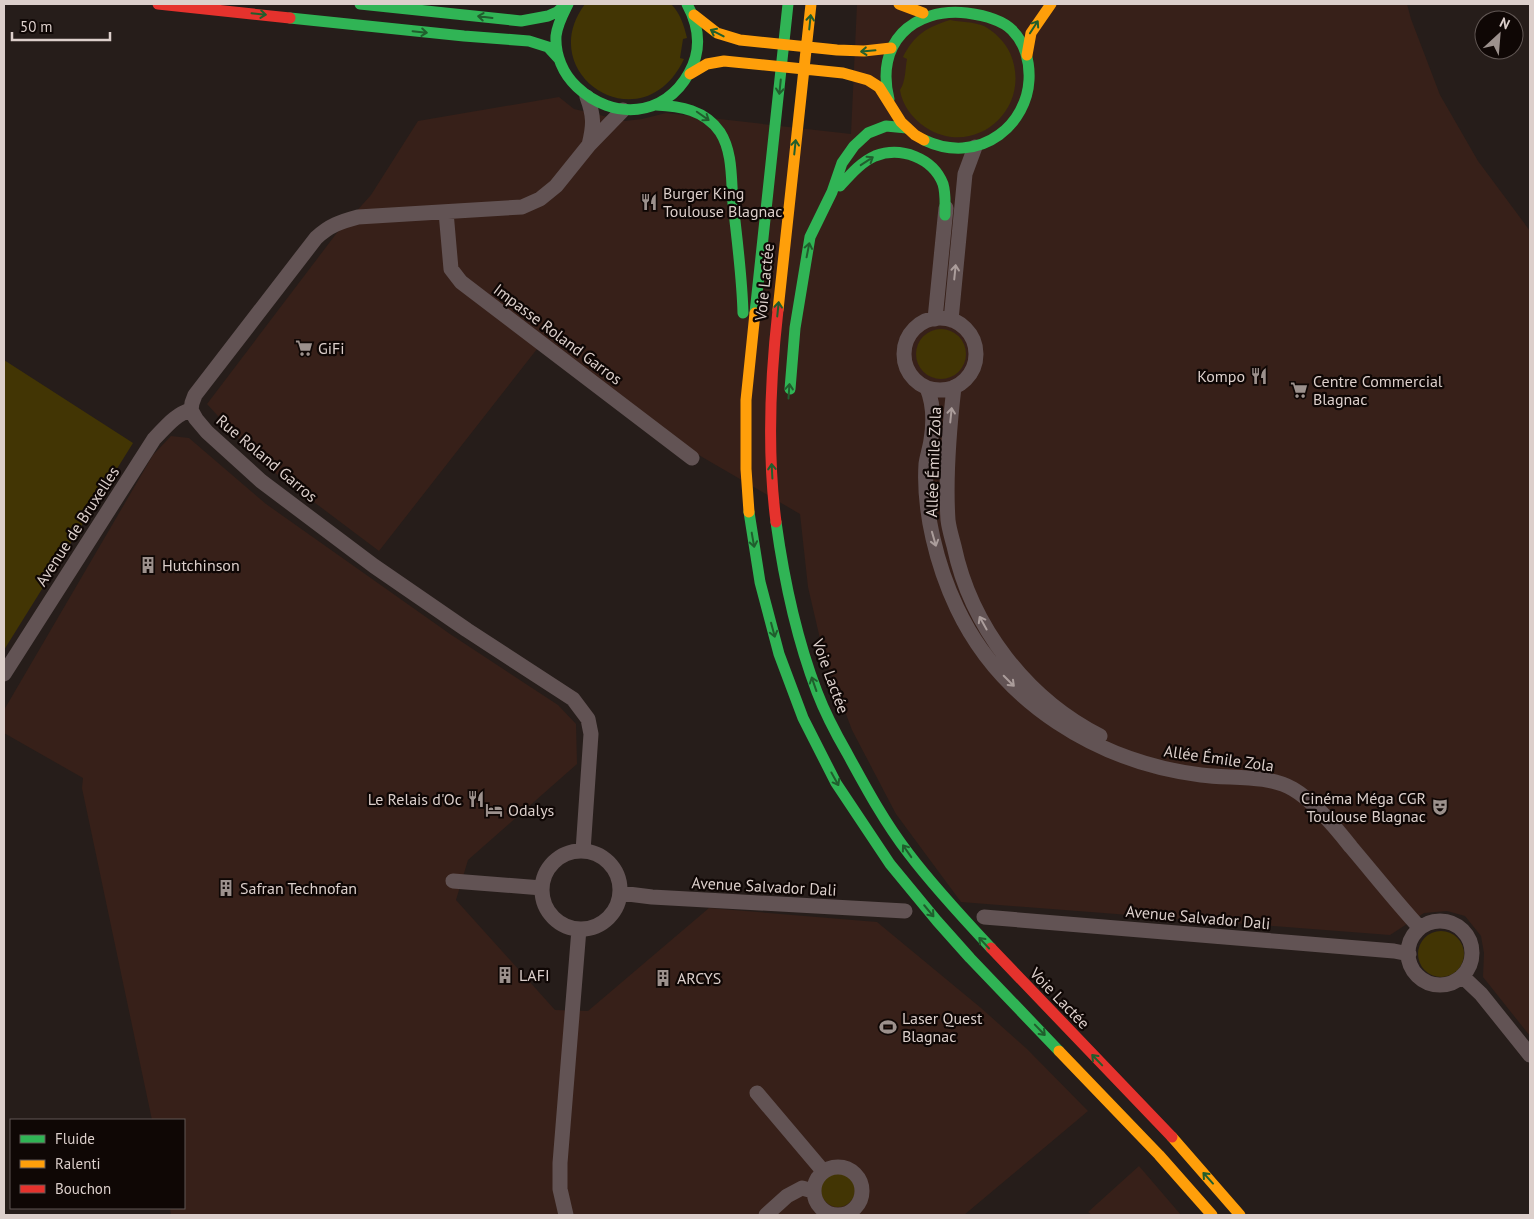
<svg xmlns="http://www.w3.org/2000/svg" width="1534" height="1219" font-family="'PT Sans',sans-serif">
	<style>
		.built { fill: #372019 }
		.green { fill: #423504 }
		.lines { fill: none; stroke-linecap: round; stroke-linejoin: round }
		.street { stroke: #625354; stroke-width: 15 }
		.fast { stroke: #30b455; stroke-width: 11 }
		.slow { stroke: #ff9f0a; stroke-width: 11 }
		.jam { stroke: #e5322d; stroke-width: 11 }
		.oneway { stroke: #205e2d }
		.oneway2 { stroke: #ab9d9b }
		.labels { text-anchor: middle; stroke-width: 4.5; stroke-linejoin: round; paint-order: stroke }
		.poi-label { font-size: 16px; fill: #dccfcb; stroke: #0f0705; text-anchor: start }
		.street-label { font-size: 16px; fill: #dccfcb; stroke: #0f0705 }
	</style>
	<rect width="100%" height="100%" fill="#261d1a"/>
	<!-- built -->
	<path class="built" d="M 857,4 L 1407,4 L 1411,19 L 1440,95 L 1478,161 L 1530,231 L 1530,1036 L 1483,977 L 1484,953 L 1481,936 L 1465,916 L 1447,911 L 1424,913 L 1390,935 L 961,902 L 896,814 L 852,730 L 824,656 L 808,587 L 800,514 L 697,454 L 537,349 L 379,551 L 258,460 L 207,404 L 336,234 L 371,195 L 418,121 L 559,97 L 574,109 L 625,121 L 642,119 L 666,113 L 851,134 Z
		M 171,436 L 189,438 L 266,504 L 450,634 L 558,705 L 576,724 L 577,764 L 468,860 L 456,900 L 555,1010 L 588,1011 L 709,908 L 877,922 L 981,1008 L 1027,1049 L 1088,1111 L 964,1215 L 171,1215 L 170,1208 L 184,1208 L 184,1120 L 152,1120 L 82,788 L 83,778 L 4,733 L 4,710 L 153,455 Z
		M 1139,1166 L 1181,1215 L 1092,1215 L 1088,1212 Z"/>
	<!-- green -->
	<path class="green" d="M 585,4 L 671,4 C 680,13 684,25 687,38 L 683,39 L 680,58 L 684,59 C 643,146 532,75 585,4 Z
		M 950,20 C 960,22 975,22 984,26 C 995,32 1005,42 1010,53 C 1034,108 975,160 925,127 C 913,119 902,105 900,90 C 906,81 905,69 907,59 L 903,57 C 914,35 927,27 950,20 Z
		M916 354a25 25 0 1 1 50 0a25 25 0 1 1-50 0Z
		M 4,360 L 133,443 L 4,650 Z
		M1418 954a23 23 0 1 1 46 0a23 23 0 1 1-46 0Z
		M821 1190a17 17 0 1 1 34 0a17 17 0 1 1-34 0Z"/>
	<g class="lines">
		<!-- street -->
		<path class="street" d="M 587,97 C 594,116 594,125 589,145
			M 446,212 L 451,269 L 461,282 L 692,458
			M904 354a36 36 0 1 1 72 0a36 36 0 1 1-72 0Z
			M 935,319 L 946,208
			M 951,320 L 965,174 L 975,147
			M 954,387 C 949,431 945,476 948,520 C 949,529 952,538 954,546 C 971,627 1027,699 1100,736
			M 927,388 C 934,405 934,422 931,440 C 930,448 927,456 926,464 C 923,511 937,566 957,608 C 1002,703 1098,762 1201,775 C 1230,779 1267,774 1293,789 C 1314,801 1336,828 1351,847 C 1374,874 1396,902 1420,928
			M 4,674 L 154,439 C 165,428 175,414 191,410
			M 583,851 L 591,734 L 588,719 L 573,699 L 467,630 L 374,566 L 261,481 L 207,432 L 196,419 L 191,410 L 192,403 L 195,395 L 316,238 C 330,225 340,222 358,217 L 522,207 L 540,199 L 556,186 L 589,145 L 623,110
			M542 890a39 39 0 1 1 78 0a39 39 0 1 1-78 0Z
			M 453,881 L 542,888
			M 620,893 L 652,897 L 905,911
			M 984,917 L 1394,951 L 1409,954
			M1408 953a32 32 0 1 1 64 0a32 32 0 1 1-64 0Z
			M 1462,976 L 1481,994 L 1530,1055
			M 757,1093 L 823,1171
			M814 1191a24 24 0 1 1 48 0a24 24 0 1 1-48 0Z
			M 566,1215 L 560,1189 L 560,1163 L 579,929
			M 766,1215 L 787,1196 L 802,1188 L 813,1191"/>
		<!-- fast -->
		<path class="fast" d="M 360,4 L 521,21 L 548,16 L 557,12 L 566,4
			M 568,4 C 563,14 557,25 556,36 C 555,55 563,74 577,87 C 613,121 665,117 689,73 C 702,50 699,26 687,4
			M 290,18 L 464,36 L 529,41 L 548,47 L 559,59
			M 889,99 C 875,44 912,7 967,13 C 982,15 1001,19 1012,30 C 1025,43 1030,62 1029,80 C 1028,101 1017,122 999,135 C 977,151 949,152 924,140
			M 656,105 C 680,106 705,110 720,132 C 733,152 731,180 733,203 C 737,240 742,276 743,313
			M 840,186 C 850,175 861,162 875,156 C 901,146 933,158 943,184 C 946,194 945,205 945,215
			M 755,313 L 788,4
			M 790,389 L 795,328 L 810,237 L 832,192 L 842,163 L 854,146 L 868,133 L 886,126 L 907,128
			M 749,512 L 760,582 L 779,654 L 803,718 L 836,783 L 890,864 L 937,921 L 970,958 L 1059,1051
			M 776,522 C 784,580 796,637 817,692 C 825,713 836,734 847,753 C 866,788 885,823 909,854 C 934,887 963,918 991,948"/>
		<!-- slow -->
		<path class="slow" d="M 899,4 L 923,13
			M 694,15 L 717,33 L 740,40 L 837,50 L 864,51 L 891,48
			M 1027,55 L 1031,33 L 1051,4
			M 690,74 L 707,64 L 724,61 L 843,73 L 868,80 L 879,87 L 901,122 L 915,135 L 924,140
			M 778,310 L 811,4
			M 749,512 L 746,469 L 746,400 L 755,313
			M 1059,1051 L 1159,1155 L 1212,1215
			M 1172,1137 L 1240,1215"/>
		<!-- jam -->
		<path class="jam" d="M 158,4 L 290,18
			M 776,522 C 767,452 770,380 778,310
			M 991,948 L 1172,1137"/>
	</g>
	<!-- one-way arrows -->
	<defs><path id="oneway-shaft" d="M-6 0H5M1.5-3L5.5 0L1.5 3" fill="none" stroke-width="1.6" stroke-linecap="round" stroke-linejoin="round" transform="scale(1.25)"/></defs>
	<g class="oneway">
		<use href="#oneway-shaft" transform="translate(259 14) rotate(6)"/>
		<use href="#oneway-shaft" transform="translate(485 17) rotate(-173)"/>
		<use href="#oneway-shaft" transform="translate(810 22) rotate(-84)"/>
		<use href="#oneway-shaft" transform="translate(1034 27) rotate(-57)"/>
		<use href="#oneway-shaft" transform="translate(420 32) rotate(6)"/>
		<use href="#oneway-shaft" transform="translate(717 33) rotate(-153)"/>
		<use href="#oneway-shaft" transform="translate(868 51) rotate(175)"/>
		<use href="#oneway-shaft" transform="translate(780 87) rotate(96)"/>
		<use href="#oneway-shaft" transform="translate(703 116) rotate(35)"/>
		<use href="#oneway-shaft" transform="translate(795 147) rotate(-84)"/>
		<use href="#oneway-shaft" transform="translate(867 161) rotate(-33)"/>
		<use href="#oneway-shaft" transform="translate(808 250) rotate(-79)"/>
		<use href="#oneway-shaft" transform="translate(778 309) rotate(-84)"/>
		<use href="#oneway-shaft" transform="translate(789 391) rotate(-86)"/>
		<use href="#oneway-shaft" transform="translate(772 471) rotate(-93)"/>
		<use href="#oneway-shaft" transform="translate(753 540) rotate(80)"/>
		<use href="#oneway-shaft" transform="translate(773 630) rotate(75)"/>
		<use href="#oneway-shaft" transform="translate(814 684) rotate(-109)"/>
		<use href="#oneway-shaft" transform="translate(835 779) rotate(61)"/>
		<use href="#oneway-shaft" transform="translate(907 851) rotate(-125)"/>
		<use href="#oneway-shaft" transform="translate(929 911) rotate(50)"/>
		<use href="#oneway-shaft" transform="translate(984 943) rotate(-133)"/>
		<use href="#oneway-shaft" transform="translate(1040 1030) rotate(46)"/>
		<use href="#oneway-shaft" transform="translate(1097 1060) rotate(-134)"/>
		<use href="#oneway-shaft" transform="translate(1208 1178) rotate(-132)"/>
	</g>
	<g class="oneway2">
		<use href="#oneway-shaft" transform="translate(955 272) rotate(-84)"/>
		<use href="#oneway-shaft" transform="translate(951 415) rotate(-84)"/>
		<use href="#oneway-shaft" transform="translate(934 539) rotate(74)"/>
		<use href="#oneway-shaft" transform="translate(983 623) rotate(-119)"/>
		<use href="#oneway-shaft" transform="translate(1009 681) rotate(45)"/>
	</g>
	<!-- icons -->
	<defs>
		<g id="restaurant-bare" transform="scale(1.35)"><path d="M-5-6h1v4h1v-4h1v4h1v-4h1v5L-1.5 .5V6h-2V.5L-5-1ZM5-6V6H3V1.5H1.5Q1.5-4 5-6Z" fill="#9c918d" stroke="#0f0705" stroke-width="2.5" paint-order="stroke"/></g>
		<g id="supermarket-bare" transform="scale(1.35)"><path d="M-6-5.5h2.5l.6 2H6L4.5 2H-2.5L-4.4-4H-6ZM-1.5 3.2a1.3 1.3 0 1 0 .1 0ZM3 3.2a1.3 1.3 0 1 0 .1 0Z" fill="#9c918d" stroke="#0f0705" stroke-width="2.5" paint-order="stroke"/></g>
		<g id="building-bare" transform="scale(1.35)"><path d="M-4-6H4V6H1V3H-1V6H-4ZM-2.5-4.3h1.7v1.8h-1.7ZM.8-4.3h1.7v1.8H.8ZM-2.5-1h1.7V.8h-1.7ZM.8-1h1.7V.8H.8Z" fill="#9c918d" stroke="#0f0705" stroke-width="2.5" paint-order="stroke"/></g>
		<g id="theatre-bare" transform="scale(1.35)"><path d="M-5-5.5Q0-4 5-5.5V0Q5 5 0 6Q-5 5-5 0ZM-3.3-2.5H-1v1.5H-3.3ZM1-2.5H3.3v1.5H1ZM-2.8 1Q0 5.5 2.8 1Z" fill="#9c918d" stroke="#0f0705" stroke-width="2.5" paint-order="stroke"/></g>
		<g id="hotel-bare" transform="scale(1.35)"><path d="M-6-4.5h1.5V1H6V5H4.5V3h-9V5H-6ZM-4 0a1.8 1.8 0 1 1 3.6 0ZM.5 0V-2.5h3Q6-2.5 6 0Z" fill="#9c918d" stroke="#0f0705" stroke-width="2.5" paint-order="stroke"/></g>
		<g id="stadium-bare" transform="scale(1.35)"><path d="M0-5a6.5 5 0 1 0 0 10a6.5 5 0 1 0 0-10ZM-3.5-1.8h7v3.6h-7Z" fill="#9c918d" stroke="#0f0705" stroke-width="2.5" paint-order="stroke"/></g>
	</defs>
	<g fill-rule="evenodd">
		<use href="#restaurant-bare" x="649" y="202"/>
		<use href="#supermarket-bare" x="304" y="348"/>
		<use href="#restaurant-bare" x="1259" y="376"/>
		<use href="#supermarket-bare" x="1299" y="390"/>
		<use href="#building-bare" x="148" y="565"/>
		<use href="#restaurant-bare" x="476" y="799"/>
		<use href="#theatre-bare" x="1440" y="807"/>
		<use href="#hotel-bare" x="494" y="810"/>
		<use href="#building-bare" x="226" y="888"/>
		<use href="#building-bare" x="505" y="975"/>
		<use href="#building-bare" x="663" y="978"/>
		<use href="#stadium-bare" x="888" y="1027"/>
	</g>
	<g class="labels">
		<!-- poi labels -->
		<g class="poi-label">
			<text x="663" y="199">Burger King<tspan x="663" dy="18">Toulouse Blagnac</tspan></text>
			<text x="318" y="354">GiFi</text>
			<text x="1245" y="382" text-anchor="end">Kompo</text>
			<text x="1313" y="387">Centre Commercial<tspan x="1313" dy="18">Blagnac</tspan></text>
			<text x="162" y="571">Hutchinson</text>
			<text x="1426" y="804" text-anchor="end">Cinéma Méga CGR<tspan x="1426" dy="18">Toulouse Blagnac</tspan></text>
			<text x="462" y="805" text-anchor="end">Le Relais d'Oc</text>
			<text x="508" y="816">Odalys</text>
			<text x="240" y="894">Safran Technofan</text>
			<text x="519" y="981">LAFI</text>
			<text x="677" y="984">ARCYS</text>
			<text x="902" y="1024">Laser Quest<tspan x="902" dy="18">Blagnac</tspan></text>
		</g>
		<!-- street labels -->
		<g class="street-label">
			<text transform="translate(764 282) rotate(-84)" y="6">Voie Lactée</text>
			<text transform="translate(558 334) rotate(37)" y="6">Impasse Roland Garros</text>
			<text transform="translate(267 458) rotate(40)" y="6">Rue Roland Garros</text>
			<text transform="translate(933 462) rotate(-88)" y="6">Allée Émile Zola</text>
			<text transform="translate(77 526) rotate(-57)" y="6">Avenue de Bruxelles</text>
			<text transform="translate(831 676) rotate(70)" y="6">Voie Lactée</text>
			<text transform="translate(1219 758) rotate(8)" y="6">Allée Émile Zola</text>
			<text transform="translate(764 886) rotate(3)" y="6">Avenue Salvador Dali</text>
			<text transform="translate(1198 917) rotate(5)" y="6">Avenue Salvador Dali</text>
			<text transform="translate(1060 998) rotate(46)" y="6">Voie Lactée</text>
		</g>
	</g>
	<!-- border -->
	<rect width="1534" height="1219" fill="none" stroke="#dccfcb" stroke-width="10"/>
	<!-- legend -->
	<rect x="10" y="1119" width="175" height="90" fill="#0f0705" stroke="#615754"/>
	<rect x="20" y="1135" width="25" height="8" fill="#30b455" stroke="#615754"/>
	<text x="55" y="1144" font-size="15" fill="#dccfcb">Fluide</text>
	<rect x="20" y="1160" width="25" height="8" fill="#ff9f0a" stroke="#615754"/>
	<text x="55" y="1169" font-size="15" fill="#dccfcb">Ralenti</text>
	<rect x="20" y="1185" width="25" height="8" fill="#e5322d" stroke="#615754"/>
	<text x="55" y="1194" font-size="15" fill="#dccfcb">Bouchon</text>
	<!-- north arrow -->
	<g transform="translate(1499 35) rotate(26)"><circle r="24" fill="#0f0705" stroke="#615754"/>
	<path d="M0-4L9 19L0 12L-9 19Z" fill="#9c918d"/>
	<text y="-8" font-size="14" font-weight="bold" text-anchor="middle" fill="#dccfcb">N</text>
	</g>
	<!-- scale -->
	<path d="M12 32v8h98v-8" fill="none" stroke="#dccfcb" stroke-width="2.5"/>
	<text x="20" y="32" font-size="15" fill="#dccfcb" stroke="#0f0705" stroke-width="4" paint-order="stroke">50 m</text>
</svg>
